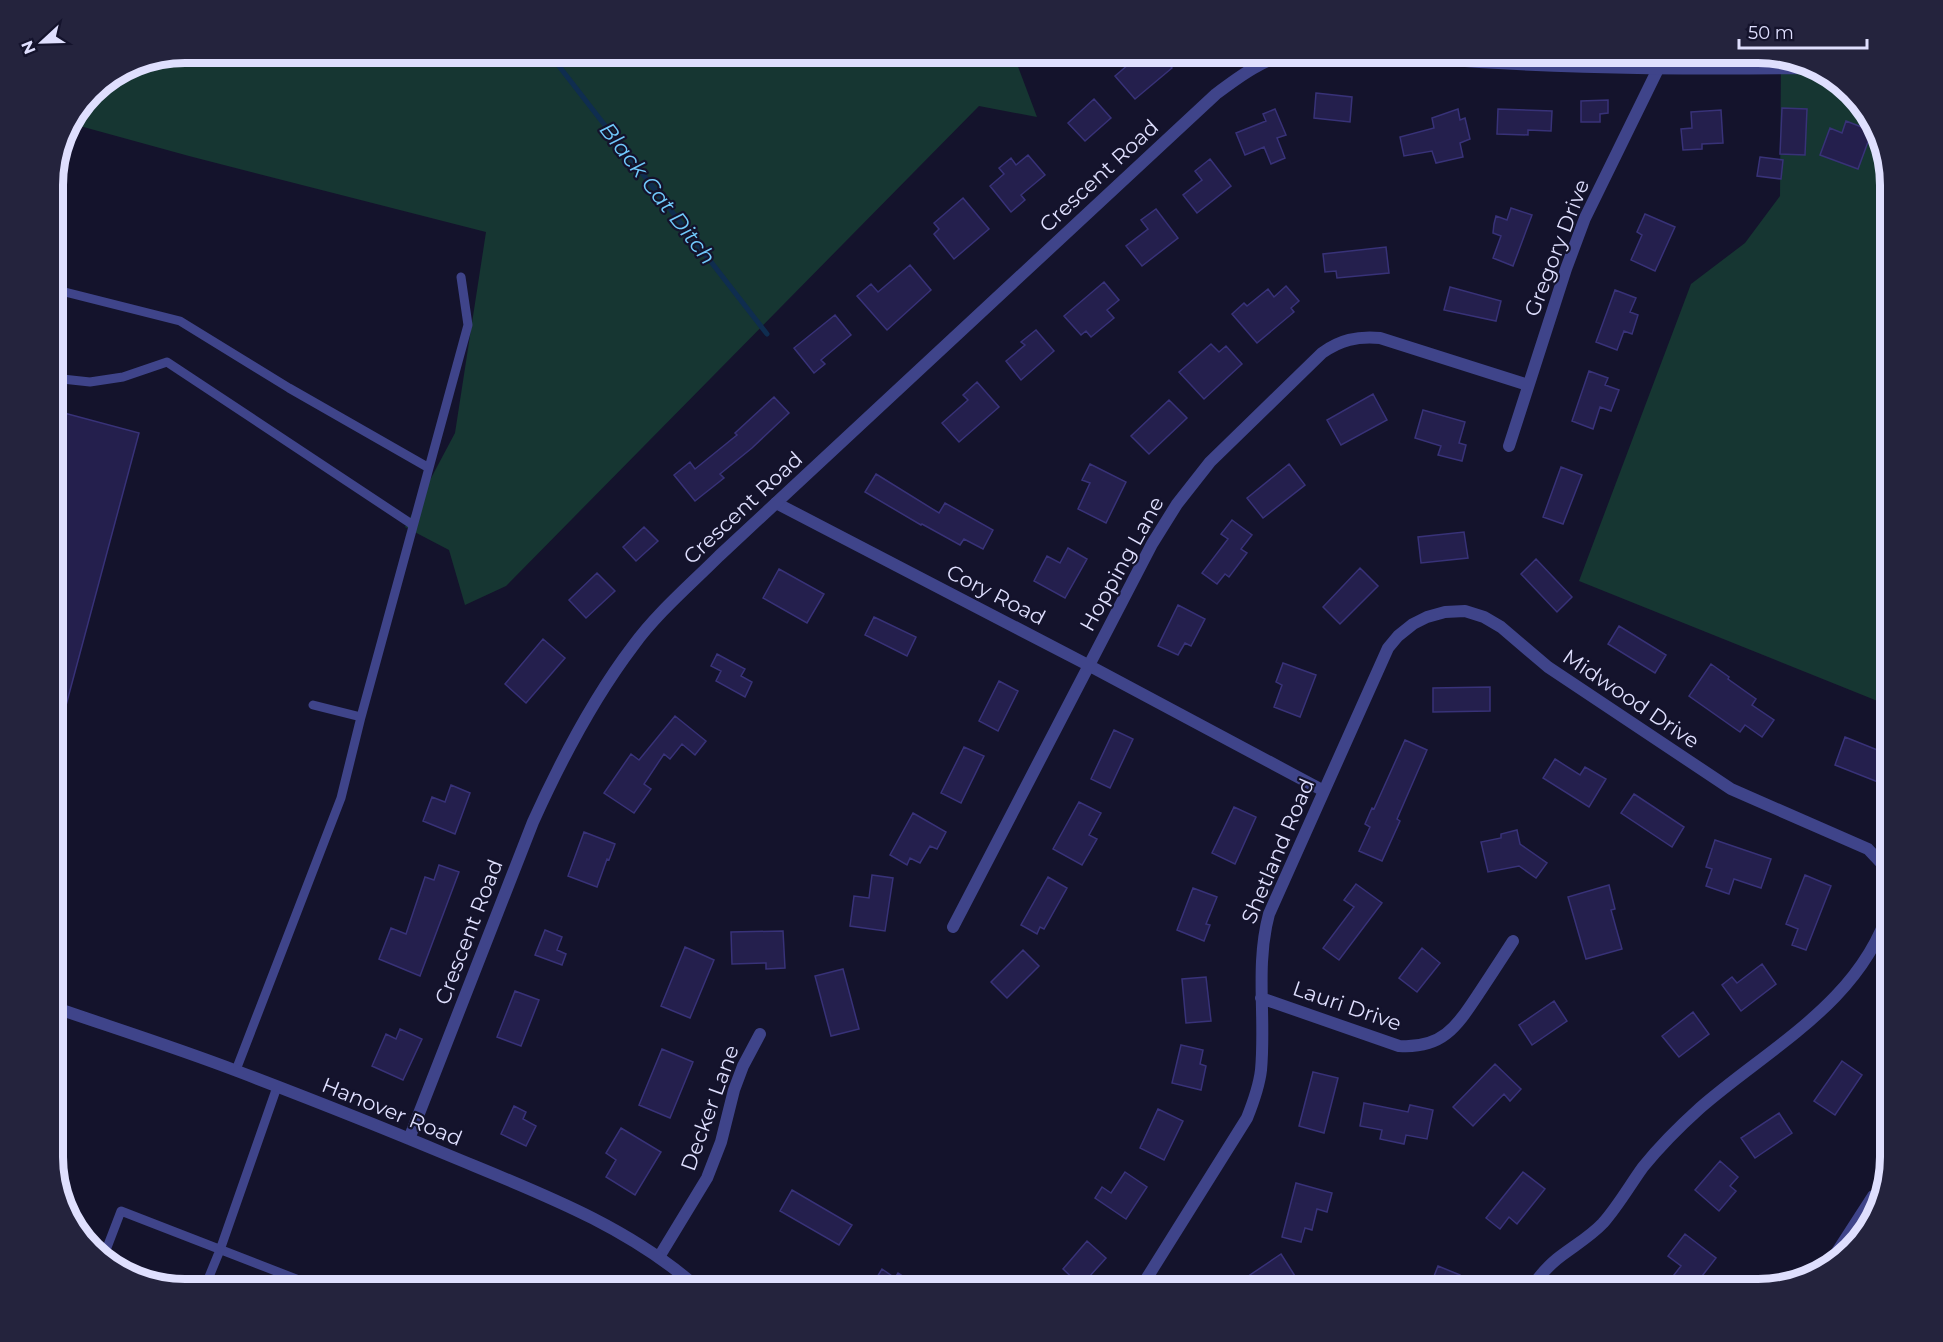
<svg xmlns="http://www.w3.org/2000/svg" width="1943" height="1342" font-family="Montserrat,sans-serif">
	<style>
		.green { fill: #163632 }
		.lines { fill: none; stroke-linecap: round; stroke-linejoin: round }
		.stream { stroke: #0f2d4f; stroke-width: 5 }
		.building { fill: #241f4d; stroke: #383278; stroke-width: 1.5 }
		.service { stroke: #3f448a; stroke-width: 9 }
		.minor { stroke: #3f448a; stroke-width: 12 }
		.tertiary { stroke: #3f448a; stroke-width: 12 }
		.labels { text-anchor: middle; stroke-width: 4.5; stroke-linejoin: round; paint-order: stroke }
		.street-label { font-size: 21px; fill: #dfdffe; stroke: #14132c }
		.water-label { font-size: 22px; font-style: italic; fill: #70c9fb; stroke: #14132c }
		.rim { fill: none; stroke: #dfdffe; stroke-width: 8 }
	</style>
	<rect width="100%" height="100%" fill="#14132c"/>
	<!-- green -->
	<path class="green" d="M 185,52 L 1031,53 L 1017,64 L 1037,117 L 979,106 L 506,586 L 465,605 L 449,550 L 405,527 L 455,433 L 486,232 L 189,156 L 69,123 L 91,91 L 134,62 Z
		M 1781,59 L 1832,75 L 1877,126 L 1890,184 L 1890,706 L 1579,581 L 1691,284 L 1745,243 L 1780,196 Z"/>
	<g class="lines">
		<!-- stream -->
		<path class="stream" d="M 548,52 L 767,334"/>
	</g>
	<!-- building -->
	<path class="building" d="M 1143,52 L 1159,52 L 1172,68 L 1135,99 L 1115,76 Z
		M 1316,93 L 1352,97 L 1350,122 L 1314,118 Z
		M 1094,99 L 1111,118 L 1085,141 L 1068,123 Z
		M 1608,100 L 1608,113 L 1600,114 L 1600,122 L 1581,122 L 1581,101 Z
		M 1782,108 L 1807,109 L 1805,155 L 1780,154 Z
		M 1275,109 L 1286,135 L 1277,138 L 1285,158 L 1271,164 L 1264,147 L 1245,155 L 1236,133 L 1266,121 L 1263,114 Z
		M 1458,109 L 1460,120 L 1465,118 L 1470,139 L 1460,143 L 1463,157 L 1436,163 L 1432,151 L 1404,156 L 1400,137 L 1434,128 L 1432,118 Z
		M 1498,109 L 1552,111 L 1551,131 L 1528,130 L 1528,135 L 1497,134 Z
		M 1721,110 L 1723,143 L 1702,144 L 1702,149 L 1683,150 L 1681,129 L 1692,128 L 1691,112 Z
		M 1846,121 L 1872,131 L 1858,169 L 1820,155 L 1830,128 L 1842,133 Z
		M 1028,155 L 1045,175 L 1021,195 L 1025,200 L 1011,212 L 990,186 L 1004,174 L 999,168 L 1011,158 L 1016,165 Z
		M 1760,157 L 1783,160 L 1781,179 L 1757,176 Z
		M 1210,159 L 1231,186 L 1197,213 L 1183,195 L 1202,180 L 1195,171 Z
		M 963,198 L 989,229 L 954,259 L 934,234 L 939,229 L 934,223 Z
		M 1511,208 L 1532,215 L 1513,266 L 1493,258 L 1501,236 L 1493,233 L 1494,224 L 1496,216 L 1507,220 Z
		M 1156,209 L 1178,238 L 1142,266 L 1126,246 L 1148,229 L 1141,220 Z
		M 1645,214 L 1675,227 L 1655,271 L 1631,260 L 1642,235 L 1637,232 Z
		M 1386,247 L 1389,273 L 1337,278 L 1336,271 L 1325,272 L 1323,254 Z
		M 910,265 L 931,290 L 887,330 L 857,296 L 871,284 L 878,292 Z
		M 1104,282 L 1119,300 L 1107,310 L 1114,318 L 1091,337 L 1086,331 L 1081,335 L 1064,316 Z
		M 1286,286 L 1299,301 L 1291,308 L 1294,312 L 1257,343 L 1232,314 L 1244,303 L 1247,306 L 1268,289 L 1274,297 Z
		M 1450,287 L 1501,301 L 1496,321 L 1444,310 Z
		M 1615,290 L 1636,298 L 1630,312 L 1638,315 L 1632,334 L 1624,331 L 1617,350 L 1596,342 Z
		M 835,315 L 851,335 L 821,360 L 825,364 L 814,373 L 794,348 Z
		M 1036,330 L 1054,351 L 1021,380 L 1006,361 L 1025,345 L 1021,342 Z
		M 1211,344 L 1219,352 L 1226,346 L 1242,364 L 1204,399 L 1179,372 Z
		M 1589,371 L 1608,378 L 1605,385 L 1619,390 L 1611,411 L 1600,407 L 1593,429 L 1572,421 Z
		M 977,382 L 999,407 L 959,442 L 942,423 L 968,400 L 963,395 Z
		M 1373,394 L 1387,420 L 1341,445 L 1327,420 Z
		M 774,397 L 789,413 L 752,448 L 720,474 L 724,478 L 695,501 L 674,475 L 690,462 L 695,469 L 737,435 L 735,433 Z
		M 1169,400 L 1187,418 L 1149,454 L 1131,436 Z
		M 53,410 L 139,433 L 57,739 L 53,739 Z
		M 1423,410 L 1465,422 L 1459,443 L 1466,445 L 1462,461 L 1438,455 L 1441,446 L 1415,438 Z
		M 1090,464 L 1126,482 L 1106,523 L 1078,509 L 1090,483 L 1082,480 Z
		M 1289,464 L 1305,485 L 1263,518 L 1247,498 Z
		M 1561,467 L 1582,475 L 1563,524 L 1543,517 Z
		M 876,474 L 939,513 L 945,503 L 993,530 L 983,549 L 964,539 L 960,545 L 922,524 L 921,525 L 865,492 Z
		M 1232,520 L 1252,535 L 1241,549 L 1247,553 L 1229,577 L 1225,574 L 1217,584 L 1202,573 L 1228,539 L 1221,534 Z
		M 644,527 L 658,541 L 636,561 L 623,547 Z
		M 1464,532 L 1468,558 L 1421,563 L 1418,537 Z
		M 1068,548 L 1087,559 L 1065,598 L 1034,581 L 1047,556 L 1060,563 Z
		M 1536,559 L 1572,597 L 1557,612 L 1521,574 Z
		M 1360,568 L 1378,586 L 1340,624 L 1323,607 Z
		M 779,569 L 824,594 L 807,623 L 763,598 Z
		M 597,573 L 615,591 L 586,618 L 569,600 Z
		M 1178,605 L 1205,619 L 1191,646 L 1185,643 L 1178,655 L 1158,646 Z
		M 874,617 L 916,637 L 907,656 L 865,635 Z
		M 1619,626 L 1666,655 L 1655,673 L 1608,644 Z
		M 543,639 L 565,658 L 526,703 L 505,684 Z
		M 717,654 L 745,669 L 741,676 L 752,682 L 745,697 L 716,681 L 721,671 L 711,666 Z
		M 1283,663 L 1316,675 L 1300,717 L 1274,707 L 1282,685 L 1276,682 Z
		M 1711,664 L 1729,677 L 1728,679 L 1756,699 L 1752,705 L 1774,720 L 1762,737 L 1745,725 L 1740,732 L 1689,696 Z
		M 999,681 L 1018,691 L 998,731 L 979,721 Z
		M 1490,687 L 1490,711 L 1433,712 L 1433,688 Z
		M 675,716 L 706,741 L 695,755 L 682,744 L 670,759 L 664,754 L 644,784 L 651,789 L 634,813 L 604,793 L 631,754 L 639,760 Z
		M 1114,730 L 1133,739 L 1110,788 L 1091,779 Z
		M 1845,737 L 1890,755 L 1890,765 L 1883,784 L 1835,765 Z
		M 1405,740 L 1427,750 L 1397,819 L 1400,821 L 1382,861 L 1359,851 L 1370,827 L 1365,824 L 1372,808 L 1374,809 Z
		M 964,747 L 984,756 L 961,803 L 941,793 Z
		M 1555,759 L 1580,775 L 1585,767 L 1606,779 L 1589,807 L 1543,778 Z
		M 451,785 L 470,793 L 455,834 L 423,821 L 432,797 L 445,802 Z
		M 1634,794 L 1684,827 L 1672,847 L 1621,813 Z
		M 1079,802 L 1101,813 L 1089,835 L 1097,839 L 1082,865 L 1053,849 Z
		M 1234,807 L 1256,817 L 1235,864 L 1212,853 Z
		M 913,813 L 946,832 L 937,849 L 930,846 L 920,863 L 910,858 L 907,865 L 890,855 Z
		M 1517,830 L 1520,844 L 1547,863 L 1536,878 L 1519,866 L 1488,872 L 1481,842 L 1501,838 L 1501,834 Z
		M 584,832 L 615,844 L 609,860 L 607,859 L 597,887 L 568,876 Z
		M 1715,840 L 1771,859 L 1761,888 L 1734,879 L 1729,894 L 1706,886 L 1712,869 L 1706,867 Z
		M 439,865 L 459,872 L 420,976 L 379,959 L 391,928 L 406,934 L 425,877 L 434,880 Z
		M 872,875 L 893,878 L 885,931 L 850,926 L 854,896 L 869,898 Z
		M 1805,875 L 1831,886 L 1806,950 L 1792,945 L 1798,929 L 1786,924 Z
		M 1048,877 L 1067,888 L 1044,929 L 1040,927 L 1037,934 L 1021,925 Z
		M 1356,884 L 1382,903 L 1339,960 L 1323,948 L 1354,907 L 1344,900 Z
		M 1609,885 L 1615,909 L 1611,910 L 1622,949 L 1586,959 L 1568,897 Z
		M 1193,888 L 1217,897 L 1206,924 L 1210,925 L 1204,941 L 1177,930 Z
		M 545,930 L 562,937 L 557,950 L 566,954 L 562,965 L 535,955 Z
		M 783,931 L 785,968 L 766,969 L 766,963 L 732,964 L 731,932 Z
		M 685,947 L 714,960 L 690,1018 L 661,1006 Z
		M 1422,948 L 1440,963 L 1417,992 L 1399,978 Z
		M 1023,950 L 1039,966 L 1007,998 L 991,982 Z
		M 1762,964 L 1776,984 L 1741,1011 L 1722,985 L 1732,977 L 1737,983 Z
		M 843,969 L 859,1029 L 831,1036 L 815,976 Z
		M 1206,977 L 1211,1021 L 1186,1023 L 1182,979 Z
		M 515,991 L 539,1000 L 521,1046 L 497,1037 Z
		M 1554,1001 L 1567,1021 L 1532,1045 L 1519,1025 Z
		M 1693,1012 L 1709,1034 L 1679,1057 L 1662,1036 Z
		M 400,1029 L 422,1039 L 403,1080 L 372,1066 L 386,1034 L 396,1039 Z
		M 1181,1045 L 1203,1050 L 1200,1064 L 1206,1066 L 1201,1090 L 1172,1083 Z
		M 662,1049 L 693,1062 L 670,1118 L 639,1105 Z
		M 1842,1061 L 1862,1075 L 1835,1115 L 1814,1101 Z
		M 1495,1064 L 1521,1089 L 1510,1101 L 1504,1094 L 1473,1126 L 1453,1107 Z
		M 1313,1072 L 1338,1078 L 1324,1133 L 1299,1126 Z
		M 1364,1103 L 1408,1112 L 1410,1105 L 1433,1110 L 1427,1139 L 1406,1135 L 1404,1144 L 1380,1139 L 1382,1130 L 1360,1126 Z
		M 514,1106 L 526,1112 L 523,1119 L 536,1126 L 526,1146 L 501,1134 Z
		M 1158,1109 L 1183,1121 L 1164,1160 L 1140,1148 Z
		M 1779,1113 L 1792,1133 L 1755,1158 L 1741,1138 Z
		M 621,1128 L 661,1152 L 635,1195 L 606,1177 L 616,1160 L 606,1153 Z
		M 1720,1161 L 1738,1177 L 1730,1186 L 1736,1191 L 1719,1211 L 1695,1190 Z
		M 1125,1172 L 1147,1187 L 1126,1219 L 1095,1198 L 1102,1187 L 1111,1193 Z
		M 1523,1172 L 1545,1189 L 1517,1224 L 1509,1217 L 1500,1229 L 1486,1218 Z
		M 1296,1183 L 1332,1193 L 1327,1212 L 1317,1209 L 1312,1230 L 1305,1228 L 1301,1242 L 1282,1237 Z
		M 792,1190 L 852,1225 L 839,1245 L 780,1211 Z
		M 1685,1234 L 1716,1258 L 1692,1289 L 1663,1289 L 1681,1266 L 1668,1256 Z
		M 1087,1241 L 1106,1258 L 1081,1286 L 1063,1269 Z
		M 1281,1254 L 1295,1276 L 1288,1281 L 1294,1289 L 1255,1289 L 1247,1277 Z
		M 1438,1266 L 1460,1275 L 1455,1289 L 1429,1289 Z
		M 882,1269 L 895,1278 L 898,1273 L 923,1289 L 869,1290 Z"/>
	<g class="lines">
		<!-- service -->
		<path class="service" d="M 53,289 L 180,321 L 289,388 L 429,468
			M 53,378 L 90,382 L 123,377 L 167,362 L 413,525
			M 313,705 L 361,717
			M 236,1070 L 341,798 L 361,717 L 468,325 L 461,277
			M 103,1258 L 121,1211 L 322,1289
			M 1823,1271 L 1872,1195 L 1878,1199
			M 204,1289 L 220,1250 L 277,1087"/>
		<!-- minor -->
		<path class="minor" d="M 1509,446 L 1566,269 L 1585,218 L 1658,69
			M 776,503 L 1088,665 L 1324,791
			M 953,927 L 1152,544 L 1177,504 L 1210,462 L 1322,353 C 1340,340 1357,336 1380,338 L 1528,385
			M 1261,998 L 1399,1046 C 1443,1049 1457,1026 1479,993 C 1491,975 1502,958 1513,941
			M 659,1257 L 707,1178 L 721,1142 L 734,1090 L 743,1066 L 760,1034
			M 1140,1289 L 1247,1118 C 1253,1103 1259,1087 1261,1070 C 1266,1017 1255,966 1269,914 L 1388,648 L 1398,636 L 1413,624 L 1427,617 L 1445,612 L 1465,611 L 1484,617 L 1501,627 L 1548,667 L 1731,789 L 1868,849 L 1884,866 L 1890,884
			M 1530,1289 C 1538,1278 1546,1268 1557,1259 C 1572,1247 1590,1237 1603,1223 C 1618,1206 1630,1185 1643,1167 C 1660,1146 1680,1126 1700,1108 C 1770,1047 1861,1002 1890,907"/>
		<!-- tertiary -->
		<path class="tertiary" d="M 1360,52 C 1509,68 1658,70 1808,68
			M 53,1007 C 114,1028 177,1048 237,1071 C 308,1098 379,1126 448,1155 C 537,1192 627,1225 699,1289
			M 409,1139 L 533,822 C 561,760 592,700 633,646 C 657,613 690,585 719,556 L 1216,94 C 1240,76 1264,58 1295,52"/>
	</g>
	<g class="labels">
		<!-- street labels -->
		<g class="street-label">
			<text transform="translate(1099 176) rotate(-43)" y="7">Crescent Road</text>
			<text transform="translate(1557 248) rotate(-69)" y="7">Gregory Drive</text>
			<text transform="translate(743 508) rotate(-43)" y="7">Crescent Road</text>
			<text transform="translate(1122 564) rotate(-61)" y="7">Hopping Lane</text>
			<text transform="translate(996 595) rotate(27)" y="7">Cory Road</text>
			<text transform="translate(1631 699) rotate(34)" y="7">Midwood Drive</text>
			<text transform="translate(1278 851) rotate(-67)" y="7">Shetland Road</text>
			<text transform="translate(469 932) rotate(-69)" y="7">Crescent Road</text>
			<text transform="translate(1347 1006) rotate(19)" y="7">Lauri Drive</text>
			<text transform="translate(710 1108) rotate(-70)" y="7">Decker Lane</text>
			<text transform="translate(392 1112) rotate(22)" y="7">Hanover Road</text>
		</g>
		<!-- water labels -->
		<g class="water-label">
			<text transform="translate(658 193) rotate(52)" y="8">Black Cat Ditch</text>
		</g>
	</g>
	<!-- crop -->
	<path d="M0 0H1943V1342H0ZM185 63H1758A122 122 0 0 1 1880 185V1157A122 122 0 0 1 1758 1279H185A122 122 0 0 1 63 1157V185A122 122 0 0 1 185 63Z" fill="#24233d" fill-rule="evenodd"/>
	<path class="rim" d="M185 63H1758A122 122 0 0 1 1880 185V1157A122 122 0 0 1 1758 1279H185A122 122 0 0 1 63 1157V185A122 122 0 0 1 185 63Z"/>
	<!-- north arrow -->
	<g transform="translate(42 42) rotate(248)" stroke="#14132c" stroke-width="4.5" paint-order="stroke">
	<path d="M0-4.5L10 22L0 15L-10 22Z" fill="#dfdffe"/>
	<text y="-9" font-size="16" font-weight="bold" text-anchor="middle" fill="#dfdffe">N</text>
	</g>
	<!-- scale -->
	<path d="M1739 39v9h128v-9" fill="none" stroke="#dfdffe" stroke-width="3"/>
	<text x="1748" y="39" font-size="18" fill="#dfdffe" stroke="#14132c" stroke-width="4.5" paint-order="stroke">50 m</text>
</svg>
